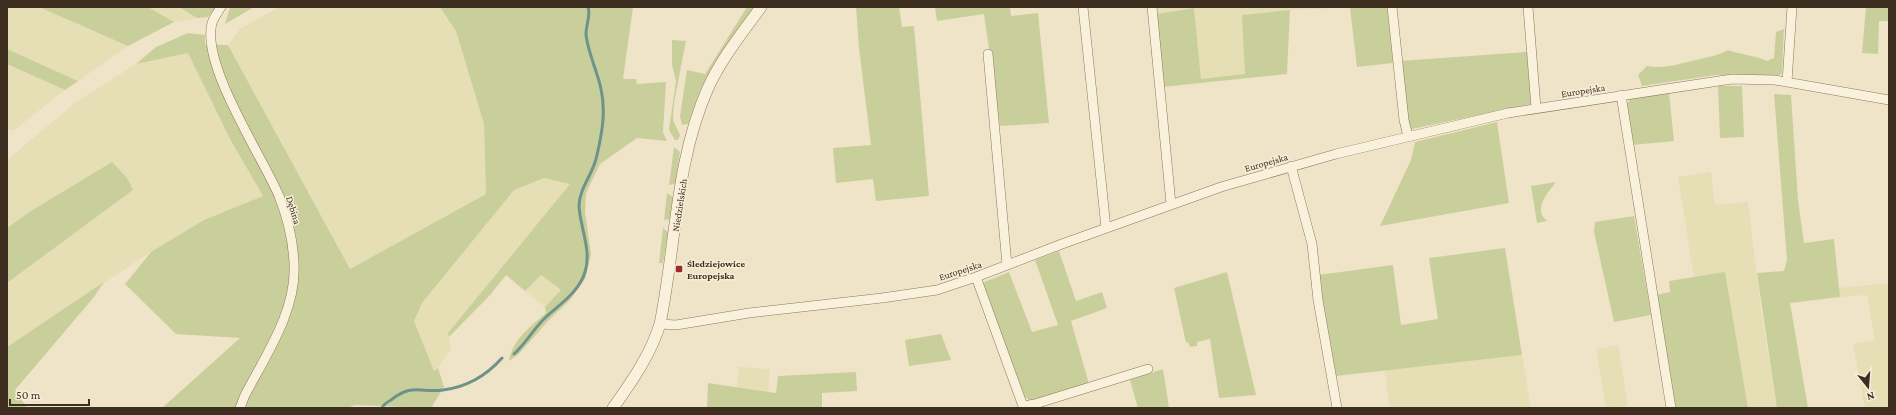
<svg xmlns="http://www.w3.org/2000/svg" width="1896" height="415" font-family="'Crimson Pro',serif">
	<style>
		.farmland { fill: #e6deb5 }
		.green { fill: #c9cf9b }
		.lines { fill: none; stroke-linecap: round; stroke-linejoin: round }
		.stream { stroke: #6f938a; stroke-width: 3 }
		.minor-casing { stroke: #8d765c; stroke-width: 10 }
		.tertiary-casing { stroke: #8d765c; stroke-width: 12 }
		.minor { stroke: #faf1dc; stroke-width: 9 }
		.tertiary { stroke: #faf1dc; stroke-width: 11 }
		.poi-dot { fill: #9e2a2b; stroke: #f7eed8; stroke-width: 1.5 }
		.labels { text-anchor: middle; stroke-width: 3; stroke-linejoin: round; paint-order: stroke }
		.street-label { font-size: 10px; fill: #3d2e20; stroke: #f7eed8 }
		.poi-label { font-size: 10px; font-weight: bold; fill: #3d2e20; stroke: #f7eed8; text-anchor: start }
	</style>
	<rect width="100%" height="100%" fill="#f0e4c8"/>
	<!-- farmland -->
	<path class="farmland" d="M 7,7 L 39,7 L 128,46 L 78,81 L 7,49 Z
		M 148,7 L 179,7 L 197,18 L 174,22 Z
		M 279,7 L 440,7 L 456,31 L 484,124 L 486,194 L 350,269 L 228,45 L 240,29 Z
		M 1157,7 L 1335,7 L 1335,8 L 1290,10 L 1245,75 L 1201,79 L 1194,8 L 1157,14 Z
		M 188,53 L 230,139 L 263,196 L 204,220 L 151,252 L 7,347 L 7,283 L 133,190 L 112,163 L 31,211 L 7,228 L 7,160 L 75,103 L 136,64 Z
		M 7,64 L 65,90 L 13,131 L 7,128 Z
		M 1711,172 L 1715,205 L 1748,202 L 1761,310 L 1777,408 L 1748,408 L 1725,273 L 1694,277 L 1678,177 Z
		M 544,178 L 570,184 L 448,333 L 451,349 L 438,368 L 434,371 L 414,321 L 422,303 L 514,189 Z
		M 540,275 L 561,290 L 545,307 L 525,291 Z
		M 1889,283 L 1889,408 L 1865,408 L 1853,344 L 1875,340 L 1867,295 L 1840,297 L 1839,288 Z
		M 1618,345 L 1628,406 L 1606,408 L 1596,349 Z
		M 1522,355 L 1531,408 L 1389,408 L 1385,370 Z
		M 739,367 L 770,369 L 768,392 L 737,387 Z"/>
	<!-- green -->
	<path class="green" d="M 39,7 L 148,7 L 174,22 L 128,46 Z
		M 179,7 L 216,7 L 208,17 L 197,18 Z
		M 230,7 L 254,7 L 225,24 Z
		M 440,7 L 633,7 L 623,79 L 636,79 L 637,84 L 666,82 L 663,132 L 667,141 L 637,138 L 600,164 L 586,193 L 585,212 L 591,254 L 585,279 L 570,300 L 548,321 L 519,354 L 509,361 C 513,339 530,327 546,313 L 545,307 L 561,290 L 541,275 L 525,291 L 506,275 L 491,294 L 449,337 L 448,333 L 570,184 L 544,178 L 514,190 L 422,303 L 414,321 L 434,371 L 438,368 L 444,387 L 431,408 L 355,405 L 347,408 L 162,408 L 240,338 L 176,334 L 125,284 L 151,252 L 204,220 L 263,196 L 230,139 L 188,53 L 136,64 L 156,47 L 188,33 L 205,35 L 205,45 L 228,45 L 350,269 L 486,194 L 484,124 L 456,31 Z
		M 747,7 L 755,7 L 700,90 L 688,124 L 682,125 L 680,116 L 687,70 L 705,74 Z
		M 856,7 L 899,7 L 902,27 L 914,26 L 929,196 L 876,201 L 873,179 L 836,183 L 833,148 L 871,145 L 859,48 Z
		M 935,7 L 1010,7 L 1011,16 L 1038,13 L 1049,123 L 1000,126 L 984,14 L 937,21 Z
		M 1335,7 L 1387,7 L 1393,63 L 1357,67 L 1350,8 Z
		M 1866,7 L 1889,7 L 1889,21 L 1879,21 L 1878,54 L 1862,53 Z
		M 1194,8 L 1201,79 L 1245,74 L 1242,15 L 1290,10 L 1287,74 L 1162,87 L 1157,14 Z
		M 1784,29 L 1782,73 L 1779,75 L 1716,75 L 1642,86 L 1638,75 L 1647,66 C 1666,69 1678,64 1696,60 C 1707,57 1717,56 1728,50 C 1741,55 1755,55 1767,61 L 1774,58 L 1776,32 Z
		M 672,40 L 686,41 L 674,103 L 673,120 L 680,135 L 678,140 L 675,140 L 669,130 L 676,81 L 672,65 Z
		M 7,49 L 78,81 L 65,90 L 7,64 Z
		M 1527,52 L 1531,104 L 1412,129 L 1409,128 L 1400,61 Z
		M 1718,86 L 1742,86 L 1744,137 L 1720,138 Z
		M 1669,93 L 1674,141 L 1632,145 L 1626,105 L 1631,99 Z
		M 1774,94 L 1791,95 L 1798,200 L 1804,243 L 1834,239 L 1840,297 L 1790,303 L 1808,408 L 1777,408 L 1757,273 L 1784,271 L 1787,260 Z
		M 1497,122 L 1509,203 L 1380,226 L 1411,160 L 1415,142 Z
		M 674,147 L 680,152 L 675,184 L 669,185 Z
		M 112,162 L 127,178 L 133,190 L 7,283 L 7,228 L 31,211 Z
		M 1556,182 C 1548,193 1532,209 1547,221 L 1537,223 L 1531,186 Z
		M 667,193 L 673,197 L 670,219 L 664,220 Z
		M 1634,216 L 1651,315 L 1614,322 L 1594,232 L 1595,222 Z
		M 663,228 L 668,232 L 663,263 L 659,263 Z
		M 1505,248 L 1522,355 L 1336,376 L 1321,299 L 1318,275 L 1393,265 L 1401,325 L 1438,319 L 1429,258 Z
		M 1059,251 L 1076,301 L 1102,292 L 1107,308 L 1071,321 L 1089,384 L 1034,400 L 1029,400 L 1025,397 L 982,283 L 1009,272 L 1032,332 L 1058,325 L 1035,260 Z
		M 1227,272 L 1256,395 L 1219,398 L 1210,339 L 1197,342 L 1197,346 L 1190,347 L 1188,342 L 1186,343 L 1174,288 Z
		M 1725,272 L 1748,408 L 1676,408 L 1656,295 L 1670,292 L 1669,281 Z
		M 104,282 L 94,297 L 15,390 L 27,408 L 7,408 L 7,347 Z
		M 941,334 L 951,360 L 909,366 L 905,340 Z
		M 1163,369 L 1169,408 L 1138,408 L 1130,380 Z
		M 856,372 L 857,391 L 822,393 L 822,408 L 707,408 L 708,383 L 776,393 L 778,376 Z"/>
	<g class="lines">
		<!-- stream -->
		<path class="stream" d="M 514,354 C 527,342 534,328 546,317 C 560,304 579,292 585,272 C 592,251 580,227 579,206 C 579,188 594,173 597,155 C 602,133 606,112 601,89 C 598,73 587,50 586,34 C 586,25 591,15 588,7
			M 382,408 C 384,404 387,402 391,400 C 412,383 421,393 443,390 C 467,387 486,376 502,358"/>
		<!-- minor casing -->
		<g class="minor-casing">
			<path id="minor" d="M 221,7 C 218,12 214,17 212,23 C 201,65 261,154 279,196 C 287,216 293,241 294,263 C 297,310 266,355 245,395 L 240,408
				M 1083,7 L 1106,228
				M 1152,7 L 1171,204
				M 1392,7 L 1404,120 L 1408,136
				M 1528,7 L 1536,108
				M 988,54 L 1007,265
				M 1787,82 L 1792,7
				M 1621,95 L 1671,408
				M 1291,166 L 1312,244 L 1318,300 L 1337,408
				M 976,277 L 1023,406 L 1035,404 L 1148,369
				M 660,324 L 676,325 L 749,313 L 882,298 L 937,290 L 976,277 L 1062,244 L 1221,187 L 1336,154 L 1508,113 L 1732,79 L 1775,80 L 1889,100"/>
		</g>
		<!-- tertiary casing -->
		<g class="tertiary-casing">
			<path id="tertiary" d="M 613,408 C 632,381 650,356 660,324 C 676,246 675,162 708,88 C 721,59 743,32 761,7"/>
		</g>
		<!-- minor -->
		<use href="#minor" class="minor"/>
		<!-- tertiary -->
		<use href="#tertiary" class="tertiary"/>
	</g>
	<!-- markers -->
	<rect class="poi-dot" x="675" y="265" width="8" height="8" rx="2"/>
	<g class="labels">
		<!-- street labels -->
		<g class="street-label">
			<text transform="translate(1583 90) rotate(-9)" y="4">Europejska</text>
			<text transform="translate(1266 162) rotate(-16)" y="4">Europejska</text>
			<text transform="translate(679 205) rotate(-81)" y="4">Niedzielskich</text>
			<text transform="translate(294 210) rotate(73)" y="4">Dębina</text>
			<text transform="translate(960 270) rotate(-18)" y="4">Europejska</text>
		</g>
		<!-- poi labels -->
		<g class="poi-label">
			<text x="687" y="267">Śledziejowice<tspan x="687" dy="12">Europejska</tspan></text>
		</g>
	</g>
	<!-- border -->
	<rect width="1896" height="415" fill="none" stroke="#3d2e20" stroke-width="16"/>
	<!-- north arrow -->
	<g transform="translate(1868 387) rotate(163)" stroke="#f7eed8" stroke-width="3" paint-order="stroke">
	<path d="M0-3L7 15L0 10L-7 15Z" fill="#3d2e20"/>
	<text y="-6" font-size="11" font-weight="bold" text-anchor="middle" fill="#3d2e20">N</text>
	</g>
	<!-- scale -->
	<path d="M10 399v6h79v-6" fill="none" stroke="#3d2e20" stroke-width="2"/>
	<text x="16" y="399" font-size="12" fill="#3d2e20" stroke="#f7eed8" stroke-width="3" paint-order="stroke">50 m</text>
</svg>
